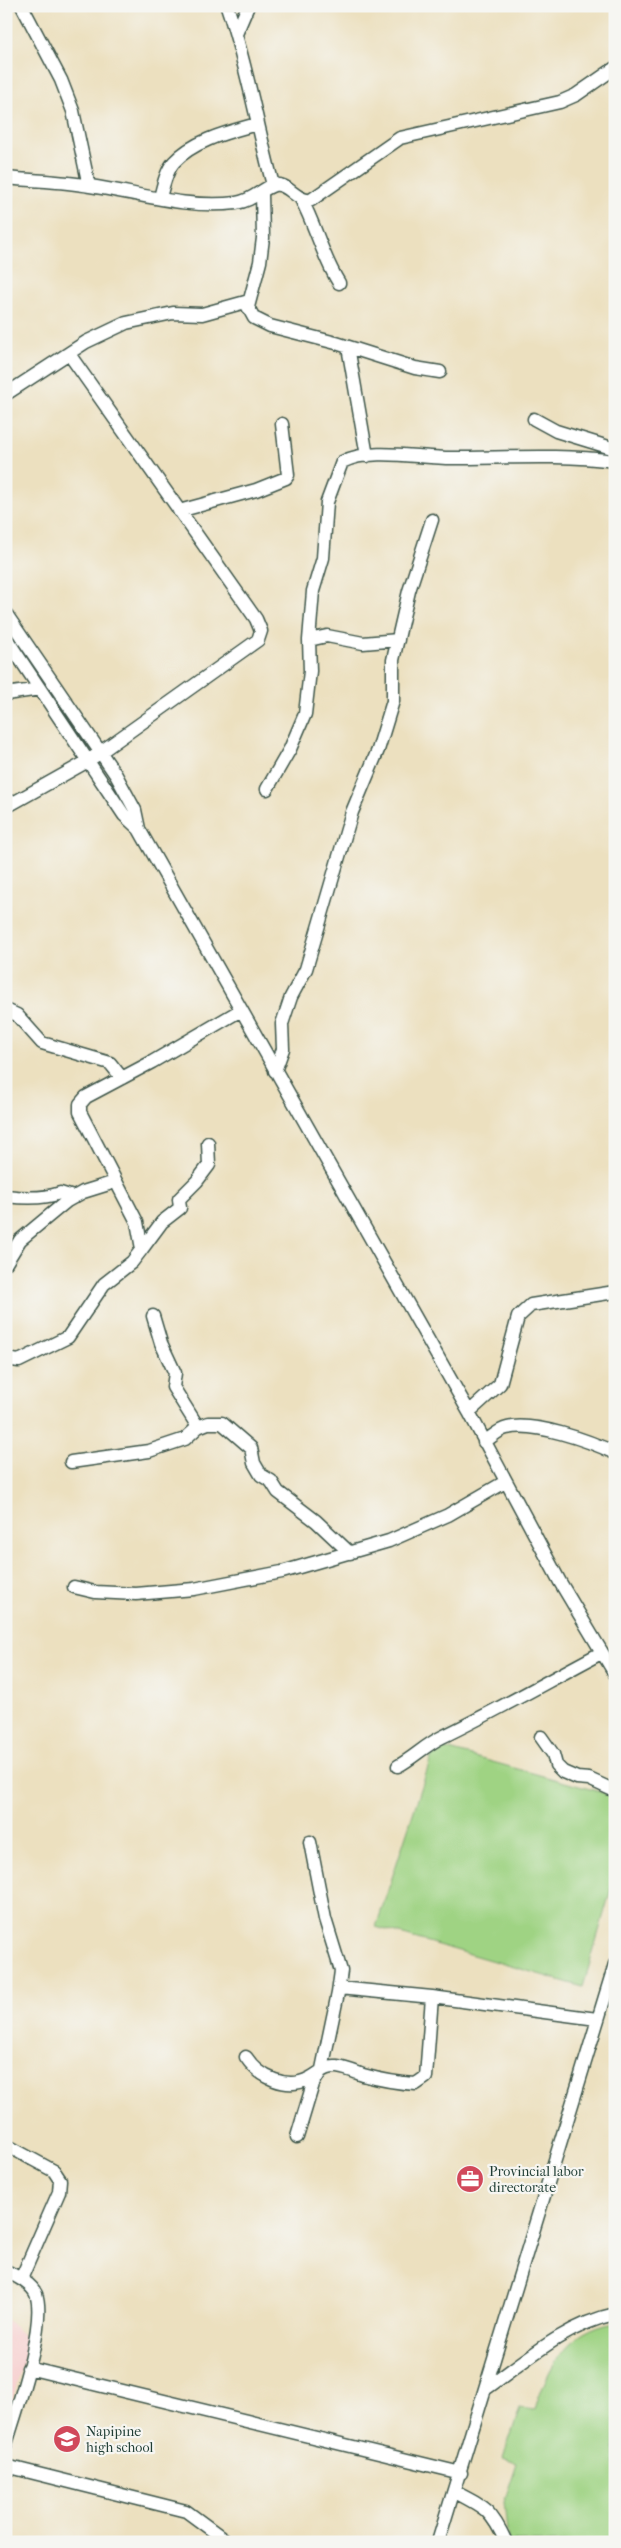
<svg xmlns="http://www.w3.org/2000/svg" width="621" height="2548" font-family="'IM FELL French Canon',serif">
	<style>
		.built { fill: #f7d0d0 }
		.green { fill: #9fd383; stroke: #5f885c }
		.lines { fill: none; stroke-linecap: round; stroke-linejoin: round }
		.minor-casing { stroke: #3e5549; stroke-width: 15 }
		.minor { stroke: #fff; stroke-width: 12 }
		.labels { text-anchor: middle; stroke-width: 4.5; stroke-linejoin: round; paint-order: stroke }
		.poi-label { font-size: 14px; fill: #1f3d34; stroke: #f6f6f2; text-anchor: start }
	</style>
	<rect width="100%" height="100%" fill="#f6f6f2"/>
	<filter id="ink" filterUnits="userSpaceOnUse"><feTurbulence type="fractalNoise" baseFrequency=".02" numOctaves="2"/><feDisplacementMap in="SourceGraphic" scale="10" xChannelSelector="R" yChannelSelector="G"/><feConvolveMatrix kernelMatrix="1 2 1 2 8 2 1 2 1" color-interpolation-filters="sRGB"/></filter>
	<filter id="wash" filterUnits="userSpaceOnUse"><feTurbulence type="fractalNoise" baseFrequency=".0096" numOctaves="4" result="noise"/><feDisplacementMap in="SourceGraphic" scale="20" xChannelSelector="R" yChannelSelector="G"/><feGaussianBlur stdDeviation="1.12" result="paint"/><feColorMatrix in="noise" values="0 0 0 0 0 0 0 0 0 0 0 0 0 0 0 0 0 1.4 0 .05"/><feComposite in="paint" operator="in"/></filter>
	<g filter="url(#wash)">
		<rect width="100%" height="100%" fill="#ece0bf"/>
		<!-- built -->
		<path class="built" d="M 6,2319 L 29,2341 L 6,2423 Z"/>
		<!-- green -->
		<path class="green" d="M 435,1746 L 615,1796 L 615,1875 L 583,1987 L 376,1927 Z
			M 615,2322 L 615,2542 L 508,2542 L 504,2502 L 517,2463 L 503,2458 L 520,2408 L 535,2410 C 548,2367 566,2330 615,2322 Z"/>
	</g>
	<g filter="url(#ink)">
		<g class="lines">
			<!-- minor casing -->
			<g class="minor-casing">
				<path id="minor" d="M 22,6 L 61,80 L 73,111 L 89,186
					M 227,6 C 247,65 257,126 273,185
					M 236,34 L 248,6
					M 6,178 C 34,181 62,181 90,186 C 138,193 187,209 236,203 C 253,201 261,189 274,185 C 288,182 296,202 311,200 L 400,138 L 560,102 L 576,95 L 615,68
					M 262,193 L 263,238 L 260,262 L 248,307 L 254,318 L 270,326 L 336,343 L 415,368 L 440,372
					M 160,198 C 163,186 166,171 174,162 C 194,140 229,132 257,124
					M 301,199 C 316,226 322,256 339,283
					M 348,347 L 367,456
					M 6,394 L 86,342 L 126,323 L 173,313 L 202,314 L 249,301
					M 534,419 L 556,431 L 615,449
					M 179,511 L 256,490 L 286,478 L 288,475 L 282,424
					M 6,614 L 116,775 L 135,810 L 139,829
					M 6,638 L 124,815 L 139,829 L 469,1412 L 560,1582 L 615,1674
					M 309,640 L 327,636 L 363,643 L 398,640
					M 6,694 L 40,689
					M 267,789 L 290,749 L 305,714 L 310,671 L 309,640 L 313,591 L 323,558 L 327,502 L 342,462 C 370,447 419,458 451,458 C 506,458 560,454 615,461
					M 6,807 L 88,761 L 258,640 L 261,631 L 256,619 L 69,354
					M 6,1010 L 17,1015 L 42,1043 L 110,1063 L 122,1078
					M 275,1071 L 283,1049 L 282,1024 L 291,997 L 306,969 L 352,812 L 378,750 L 393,701 L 393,660 L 409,591 L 432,520
					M 6,1196 C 22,1198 44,1199 60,1193 L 73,1197
					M 142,1249 L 162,1222 L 180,1208 L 179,1199 L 197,1181 L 209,1165 L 208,1143
					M 6,1263 L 20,1240 L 67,1201 L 83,1192 L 115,1182
					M 153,1316 L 161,1343 L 175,1373 L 173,1387 L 198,1427
					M 6,1359 L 19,1361 L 68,1337 L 104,1284 L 132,1262 L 142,1249 L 137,1222 L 80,1112 L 80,1104 L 86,1097 L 152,1062 L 241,1010
					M 469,1412 L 500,1384 L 518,1317 L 531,1305 L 615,1292
					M 484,1442 C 492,1437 498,1430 507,1428 C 534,1421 590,1441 615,1453
					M 71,1462 L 149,1451 L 185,1439 L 198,1427 L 208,1423 L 222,1423 L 251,1448 L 254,1463 L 261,1475 L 271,1481 L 278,1492 L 316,1521 L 350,1553
					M 74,1587 L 95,1592 L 136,1594 L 194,1589 L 282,1572 L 389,1541 L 448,1515 L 505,1482
					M 541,1737 L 553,1754 L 556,1765 L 563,1772 L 577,1778 L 589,1779 L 615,1791
					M 398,1766 C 413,1758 427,1744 442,1737 C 496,1711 548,1681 601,1653
					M 339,1988 L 432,1997 L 597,2019
					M 246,2057 C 259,2077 287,2091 310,2078 C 320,2073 324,2066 337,2067 C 346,2068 355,2072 363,2075 C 381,2080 398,2083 416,2084 L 426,2077 L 432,1997
					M 297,2137 L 313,2084 L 322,2069 L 338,1993 L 341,1971 L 325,1919 L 310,1842
					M 6,2145 L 54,2171 L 60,2180 L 59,2192 L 21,2279
					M 6,2271 C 16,2276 31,2283 36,2294 C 47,2324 16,2411 6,2444
					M 28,2368 L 461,2473
					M 487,2388 C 526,2360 567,2324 615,2314
					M 6,2466 L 186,2511 L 228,2542
					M 455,2492 C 486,2508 491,2510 506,2542
					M 438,2542 L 615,1964"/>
			</g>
			<!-- minor -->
			<use href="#minor" class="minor"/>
		</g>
	</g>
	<!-- icons -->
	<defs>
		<g id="office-disc" transform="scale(1.4375)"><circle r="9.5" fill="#d1495b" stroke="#f6f6f2"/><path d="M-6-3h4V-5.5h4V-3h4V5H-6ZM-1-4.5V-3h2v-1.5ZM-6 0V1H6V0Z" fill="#fff"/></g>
		<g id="school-disc" transform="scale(1.4375)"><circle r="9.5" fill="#d1495b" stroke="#f6f6f2"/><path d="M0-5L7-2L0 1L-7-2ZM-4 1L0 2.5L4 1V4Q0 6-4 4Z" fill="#fff"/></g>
	</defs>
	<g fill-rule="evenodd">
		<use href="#office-disc" x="470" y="2179"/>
		<use href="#school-disc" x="67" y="2439"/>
	</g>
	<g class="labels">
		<!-- poi labels -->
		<g class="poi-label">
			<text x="489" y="2176">Provincial labor<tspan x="489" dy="16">directorate</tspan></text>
			<text x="86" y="2436">Napipine<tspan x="86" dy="16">high school</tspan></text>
		</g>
	</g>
	<!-- margin -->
	<rect width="621" height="2548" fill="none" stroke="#f6f6f2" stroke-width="25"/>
</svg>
